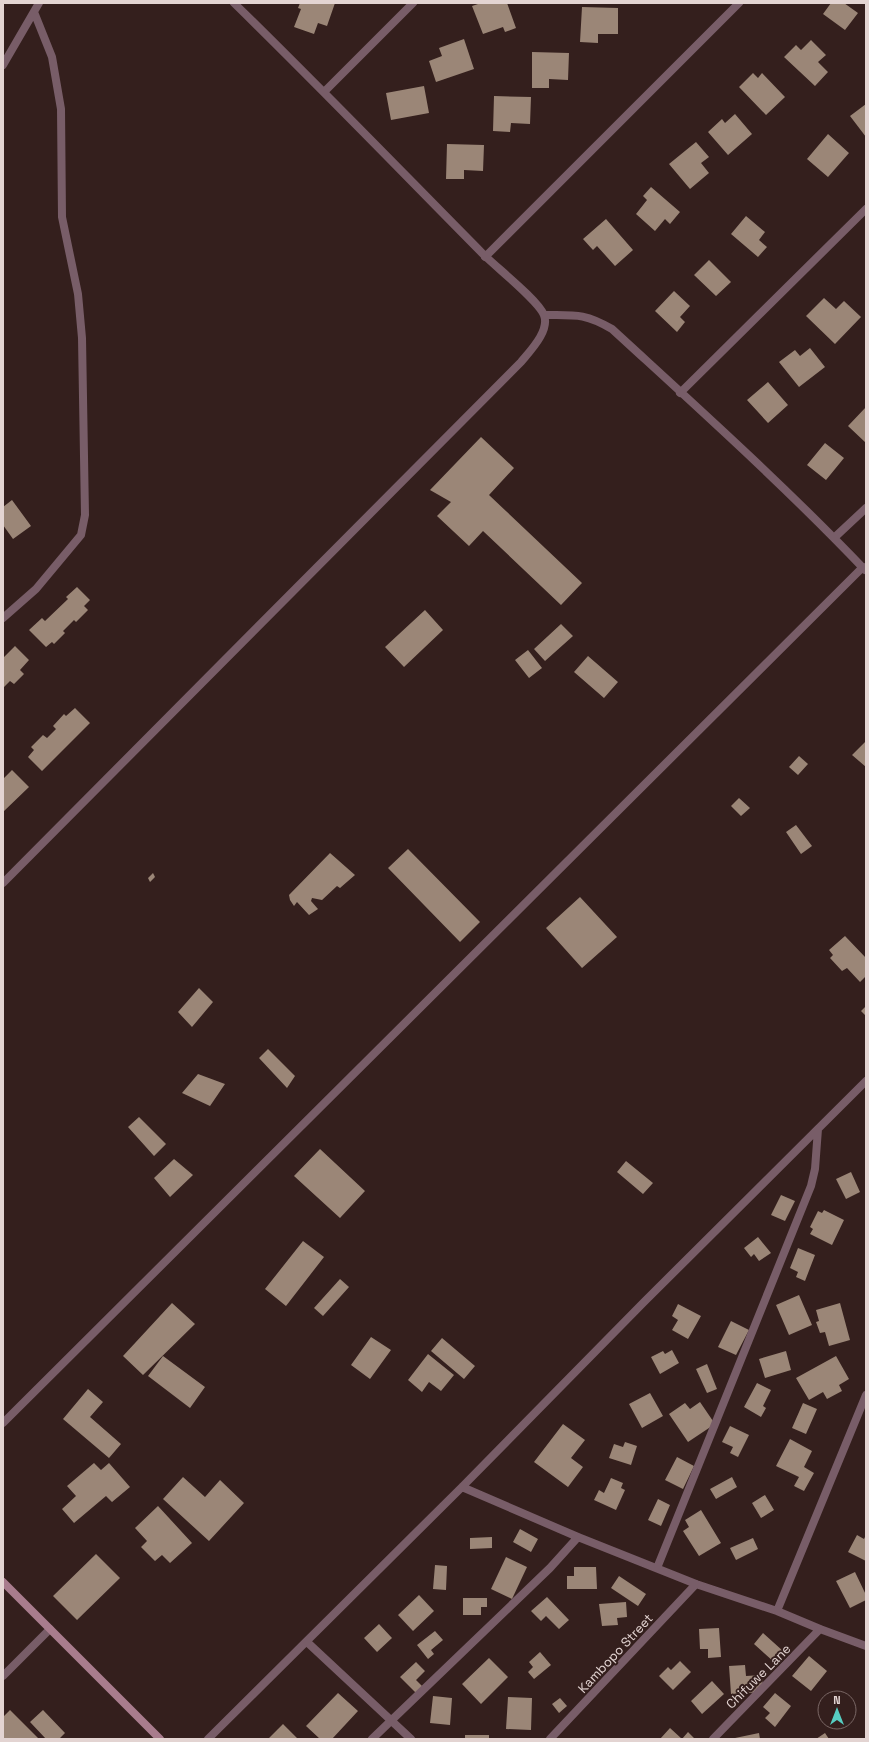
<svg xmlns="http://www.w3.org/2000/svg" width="869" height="1742" font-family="'Space Grotesk',sans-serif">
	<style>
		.building { fill: #9b8677 }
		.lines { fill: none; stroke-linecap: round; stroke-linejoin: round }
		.street { stroke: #785d68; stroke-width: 8 }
		.secondary { stroke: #a87c8d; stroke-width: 8 }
		.labels { text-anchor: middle; stroke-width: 4; stroke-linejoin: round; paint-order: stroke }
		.street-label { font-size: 13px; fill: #e3d4d2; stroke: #341f1d }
	</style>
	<rect width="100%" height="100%" fill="#341f1d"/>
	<!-- building -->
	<path class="building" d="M 300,3 L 335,3 L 327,26 L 318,23 L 314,34 L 294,27 L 301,9 L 298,8 Z
		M 481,3 L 507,3 L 516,28 L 505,32 L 503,27 L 483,34 L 472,6 Z
		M 831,3 L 844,3 L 858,13 L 845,30 L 823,14 Z
		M 582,7 L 618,8 L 618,34 L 598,34 L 598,43 L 580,42 Z
		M 464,39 L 474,69 L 436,82 L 429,61 L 442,56 L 439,48 Z
		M 811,40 L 826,55 L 818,62 L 828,72 L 815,86 L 784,57 L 796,45 L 801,50 Z
		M 532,52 L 569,53 L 568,80 L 549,79 L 549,88 L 532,88 Z
		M 753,73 L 758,78 L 762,73 L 785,97 L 766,115 L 739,87 Z
		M 424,86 L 429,113 L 391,120 L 386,93 Z
		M 494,96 L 531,97 L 530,124 L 511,123 L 510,132 L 493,131 Z
		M 866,104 L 866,137 L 850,116 Z
		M 735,114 L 752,134 L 728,155 L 708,132 L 722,119 L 725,123 Z
		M 828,134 L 849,153 L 828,177 L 807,159 Z
		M 696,142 L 709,157 L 701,163 L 709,173 L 690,189 L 669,164 Z
		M 447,144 L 484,145 L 483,171 L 464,170 L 464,179 L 446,179 Z
		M 651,187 L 680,212 L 670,224 L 665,219 L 655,231 L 636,214 L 647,200 L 643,196 Z
		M 746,216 L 765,232 L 759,240 L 767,247 L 758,257 L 731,234 Z
		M 606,219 L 633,250 L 615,266 L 597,246 L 593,250 L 583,239 Z
		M 709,260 L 731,282 L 716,296 L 694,275 Z
		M 674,291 L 690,306 L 680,317 L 685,322 L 677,332 L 655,311 Z
		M 824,298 L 836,309 L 844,301 L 861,317 L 835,344 L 806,316 Z
		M 810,348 L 825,367 L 799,387 L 779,362 L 795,350 L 800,356 Z
		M 768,382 L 788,405 L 768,423 L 747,400 Z
		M 866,407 L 866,443 L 848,426 Z
		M 481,437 L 514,468 L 489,495 L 582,583 L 561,605 L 483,531 L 469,546 L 437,516 L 451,502 L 430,490 Z
		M 825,443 L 844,458 L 826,480 L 807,465 Z
		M 12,500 L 31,526 L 13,539 L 3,525 L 3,507 Z
		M 77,587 L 90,600 L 84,606 L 88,610 L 76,622 L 74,620 L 63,631 L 65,633 L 54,644 L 52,642 L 46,647 L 29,630 L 42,618 L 45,621 L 68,599 L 66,597 Z
		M 425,610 L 443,630 L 404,667 L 385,647 Z
		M 561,624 L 573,636 L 545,661 L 534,649 Z
		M 15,646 L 29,660 L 20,670 L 24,674 L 14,684 L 10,681 L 3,688 L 3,658 Z
		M 528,650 L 542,668 L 529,678 L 515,660 Z
		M 588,656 L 618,682 L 604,698 L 574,672 Z
		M 75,708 L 90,723 L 42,771 L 28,757 L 34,750 L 31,747 L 43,735 L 47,738 L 56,729 L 53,726 L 64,714 L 66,716 Z
		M 866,741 L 866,767 L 852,755 Z
		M 799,756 L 808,764 L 798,775 L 789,767 Z
		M 12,770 L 29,787 L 3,812 L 3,779 Z
		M 739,798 L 750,808 L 741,816 L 731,806 Z
		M 796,825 L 812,846 L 801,854 L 786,832 Z
		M 408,849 L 480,922 L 460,942 L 388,868 Z
		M 330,853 L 355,875 L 340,888 L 337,886 L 322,900 L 312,898 L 311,901 L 318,909 L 309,915 L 297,902 L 294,906 L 290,900 L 289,895 Z
		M 153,873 L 155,877 L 150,882 L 148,878 Z
		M 580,897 L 617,937 L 582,968 L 546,928 Z
		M 845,936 L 866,958 L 866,976 L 860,982 L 847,968 L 842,971 L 830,958 L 833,955 L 829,950 Z
		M 199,988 L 213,1002 L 192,1027 L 178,1012 Z
		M 866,1006 L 866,1016 L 861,1011 Z
		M 268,1049 L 295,1076 L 287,1088 L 259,1058 Z
		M 198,1074 L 225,1084 L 210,1106 L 182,1093 Z
		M 139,1117 L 166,1144 L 154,1156 L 128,1127 Z
		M 320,1149 L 365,1191 L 340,1218 L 294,1176 Z
		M 174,1159 L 193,1175 L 170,1197 L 154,1178 Z
		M 626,1161 L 653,1183 L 643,1194 L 617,1172 Z
		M 851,1172 L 860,1192 L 846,1199 L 836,1179 Z
		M 781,1195 L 795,1201 L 785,1221 L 771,1215 Z
		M 824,1210 L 844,1220 L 832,1245 L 810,1234 L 813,1229 L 810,1227 L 818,1211 L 822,1213 Z
		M 758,1237 L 771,1253 L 759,1261 L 754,1254 L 751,1257 L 744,1248 Z
		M 303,1241 L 324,1257 L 286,1306 L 265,1289 Z
		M 798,1248 L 815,1255 L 805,1281 L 796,1277 L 798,1272 L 790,1268 Z
		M 340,1279 L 349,1287 L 323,1316 L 314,1308 Z
		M 799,1295 L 812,1325 L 789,1335 L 776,1305 Z
		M 172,1303 L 195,1324 L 143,1375 L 123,1356 Z
		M 840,1303 L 850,1340 L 829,1346 L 825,1332 L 820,1333 L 816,1322 L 819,1321 L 816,1310 Z
		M 678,1304 L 701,1316 L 688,1339 L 672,1330 L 678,1320 L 672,1316 Z
		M 731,1321 L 749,1330 L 736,1355 L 718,1347 Z
		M 371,1337 L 391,1350 L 370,1379 L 351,1365 Z
		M 442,1338 L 475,1366 L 464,1379 L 431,1351 Z
		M 672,1350 L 679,1363 L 660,1374 L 651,1357 L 663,1351 L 665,1354 Z
		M 786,1351 L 791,1370 L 765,1378 L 759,1359 Z
		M 428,1354 L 454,1375 L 441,1391 L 429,1382 L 422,1392 L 408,1380 Z
		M 163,1356 L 205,1387 L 190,1408 L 148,1376 Z
		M 836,1356 L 849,1379 L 839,1385 L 842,1391 L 827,1399 L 823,1392 L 809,1400 L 796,1378 Z
		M 707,1364 L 717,1389 L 707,1393 L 696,1369 Z
		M 757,1383 L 771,1390 L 763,1406 L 766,1408 L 761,1417 L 744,1407 Z
		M 88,1389 L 103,1402 L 90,1417 L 121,1444 L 109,1458 L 63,1419 Z
		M 650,1393 L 663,1416 L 642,1428 L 629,1404 Z
		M 700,1402 L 715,1424 L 688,1442 L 669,1414 L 685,1403 L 690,1409 Z
		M 803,1403 L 817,1409 L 806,1434 L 792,1428 Z
		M 563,1424 L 585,1440 L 571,1458 L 583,1467 L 568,1487 L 534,1462 Z
		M 730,1426 L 749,1435 L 738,1457 L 730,1453 L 733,1447 L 722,1442 Z
		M 790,1439 L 812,1451 L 804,1467 L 814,1473 L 804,1491 L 794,1486 L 799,1477 L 776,1466 Z
		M 625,1442 L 637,1446 L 631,1465 L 609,1458 L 614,1444 L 623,1447 Z
		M 677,1457 L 694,1466 L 683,1489 L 665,1480 Z
		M 94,1463 L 101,1470 L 109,1463 L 130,1487 L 112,1502 L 106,1496 L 74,1523 L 62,1509 L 76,1496 L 67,1486 Z
		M 183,1477 L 205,1497 L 220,1480 L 244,1503 L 209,1541 L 163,1499 Z
		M 732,1477 L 737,1487 L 716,1499 L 710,1489 Z
		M 611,1478 L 623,1483 L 621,1488 L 625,1490 L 616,1510 L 594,1500 L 599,1490 L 604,1493 Z
		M 765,1495 L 774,1510 L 761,1518 L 752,1503 Z
		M 658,1499 L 670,1505 L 661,1526 L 648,1520 Z
		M 158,1506 L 192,1543 L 170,1563 L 162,1555 L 155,1561 L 141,1547 L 147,1541 L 135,1528 Z
		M 701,1510 L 721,1543 L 699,1556 L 683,1531 L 689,1527 L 685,1520 Z
		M 520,1529 L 538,1539 L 531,1552 L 513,1542 Z
		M 857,1535 L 864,1539 L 866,1535 L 866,1561 L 848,1552 Z
		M 492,1537 L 492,1548 L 470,1549 L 470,1538 Z
		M 753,1538 L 758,1549 L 736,1560 L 730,1548 Z
		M 96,1554 L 120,1578 L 77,1620 L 53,1596 Z
		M 506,1557 L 527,1567 L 512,1599 L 491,1589 Z
		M 435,1565 L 447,1566 L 446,1590 L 433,1589 Z
		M 574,1567 L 596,1567 L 597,1589 L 567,1589 L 567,1576 L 574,1576 Z
		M 855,1572 L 866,1595 L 866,1600 L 850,1608 L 836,1581 Z
		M 619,1576 L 646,1594 L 638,1606 L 611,1588 Z
		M 419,1595 L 434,1611 L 413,1631 L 398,1615 Z
		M 547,1597 L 569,1620 L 559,1629 L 546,1616 L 541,1621 L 531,1611 Z
		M 463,1598 L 487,1598 L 487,1607 L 481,1607 L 481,1615 L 463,1615 Z
		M 626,1602 L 627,1617 L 617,1618 L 618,1625 L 602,1626 L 599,1604 Z
		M 379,1624 L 392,1638 L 377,1652 L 364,1638 Z
		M 719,1628 L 721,1657 L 708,1658 L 708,1649 L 700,1649 L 699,1629 Z
		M 435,1631 L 443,1640 L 431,1650 L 434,1654 L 428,1659 L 417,1645 Z
		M 763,1633 L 783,1651 L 774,1662 L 754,1644 Z
		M 540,1652 L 551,1665 L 534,1679 L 528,1672 L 533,1667 L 529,1662 Z
		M 809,1656 L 827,1671 L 811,1691 L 792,1676 Z
		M 489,1658 L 508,1677 L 481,1704 L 462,1684 Z
		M 680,1661 L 691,1672 L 673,1690 L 659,1676 L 668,1667 L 671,1670 Z
		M 416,1662 L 425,1671 L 416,1680 L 424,1688 L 417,1694 L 400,1677 Z
		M 745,1665 L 746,1676 L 762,1675 L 763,1692 L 731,1694 L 729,1666 Z
		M 712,1681 L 724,1694 L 702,1714 L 691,1701 Z
		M 338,1693 L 358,1711 L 332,1739 L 320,1739 L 306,1726 Z
		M 775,1693 L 791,1706 L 775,1727 L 765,1718 L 770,1713 L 763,1707 Z
		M 433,1696 L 452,1698 L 450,1725 L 430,1723 Z
		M 508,1697 L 532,1698 L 531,1730 L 506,1729 Z
		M 560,1698 L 567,1706 L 559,1713 L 552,1704 Z
		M 10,1710 L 39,1739 L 3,1739 L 3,1717 Z
		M 43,1710 L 65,1733 L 59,1739 L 46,1739 L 30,1722 Z
		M 283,1724 L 298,1739 L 268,1739 Z
		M 670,1728 L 682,1739 L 688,1732 L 695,1739 L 660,1739 Z
		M 759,1733 L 760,1739 L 735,1739 L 735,1738 Z
		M 825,1733 L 829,1739 L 816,1739 Z
		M 465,1735 L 489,1735 L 489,1739 L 465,1739 Z"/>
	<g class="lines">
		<!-- street -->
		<path class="street" d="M 3,65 L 39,3
			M 324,92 L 413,3
			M 485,257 L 739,3
			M 544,315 C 575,315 585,313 612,329 C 698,408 785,486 865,570
			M 680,393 L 866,209
			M 835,537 L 866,508
			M 3,618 L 36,589 L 81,535 L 85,515 L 82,338 L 78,294 L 62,217 L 61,109 L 52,57 L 34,12
			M 3,883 L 521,362 C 530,351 550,331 544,315 C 538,300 497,268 484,255 C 401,171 319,86 234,3
			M 3,1423 L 863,567
			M 462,1487 L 578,1537 L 696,1584 L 777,1611 L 820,1629 L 866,1646
			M 657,1568 L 811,1186 L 815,1169 L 818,1129
			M 777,1611 L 866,1395
			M 307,1642 L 411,1739
			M 3,1676 L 50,1629
			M 208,1739 L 462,1487 L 644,1302 L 866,1081
			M 372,1739 L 550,1568 L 578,1537
			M 550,1739 L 696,1584
			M 713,1739 L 820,1629"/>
		<!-- secondary -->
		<path class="secondary" d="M 3,1582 L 160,1739"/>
	</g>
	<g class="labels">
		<!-- street labels -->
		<g class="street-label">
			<text transform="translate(615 1653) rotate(-47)" y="5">Kambopo Street</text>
			<text transform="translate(758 1676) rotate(-45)" y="5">Chifuwe Lane</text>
		</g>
	</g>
	<!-- border -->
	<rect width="869" height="1742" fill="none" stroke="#e3d4d2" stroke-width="8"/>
	<!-- north arrow -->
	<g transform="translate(837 1710)"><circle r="19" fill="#341f1d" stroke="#7a6765"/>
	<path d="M0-3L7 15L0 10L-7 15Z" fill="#57cec2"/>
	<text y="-6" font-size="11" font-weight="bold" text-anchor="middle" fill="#e3d4d2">N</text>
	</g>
</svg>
